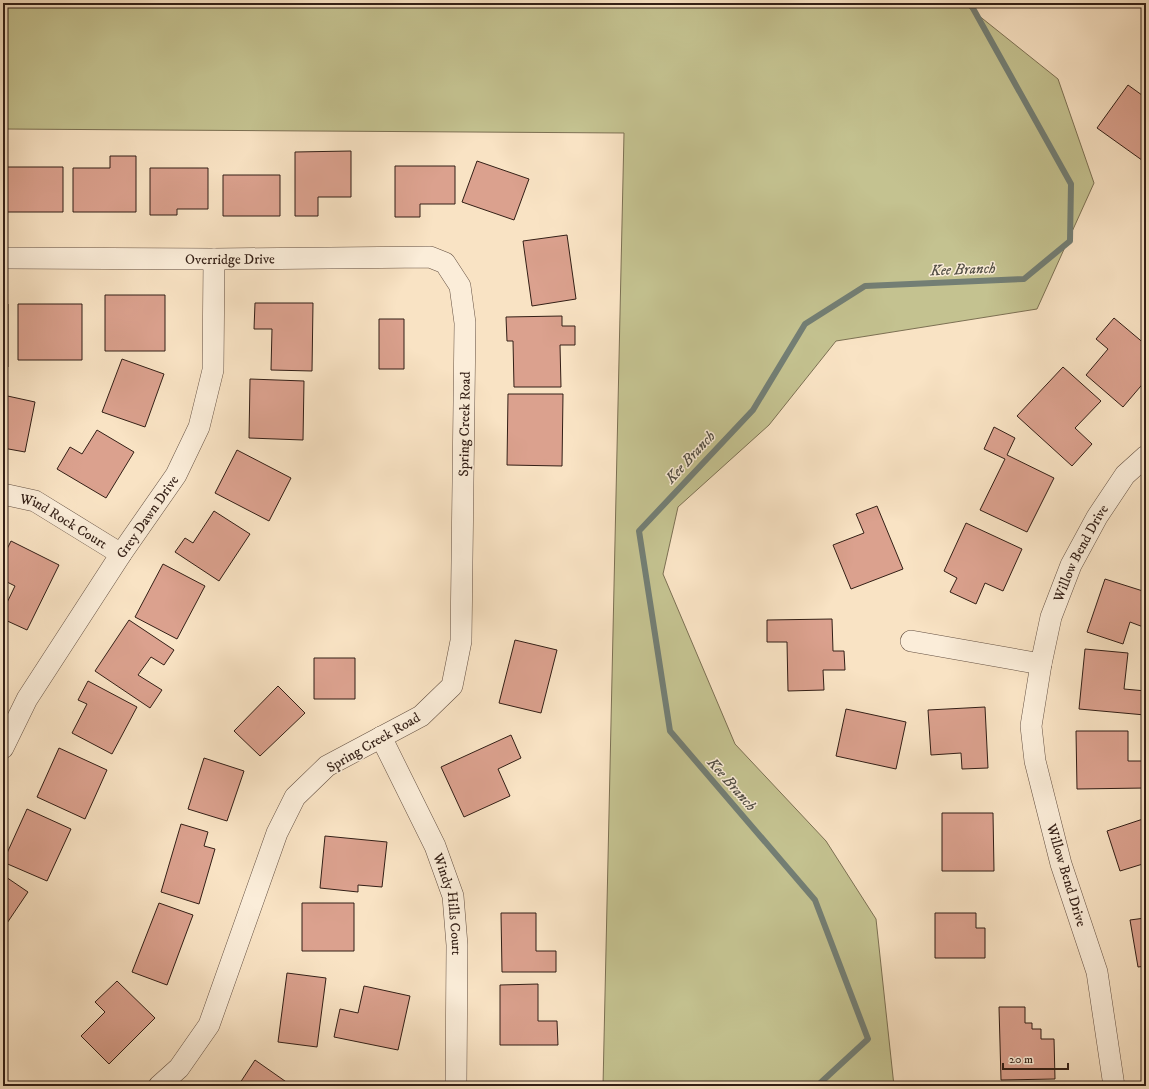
<svg xmlns="http://www.w3.org/2000/svg" width="1149" height="1089" font-family="'IM FELL DW Pica',serif">
	<style>
		.green { fill: #c4c290; stroke: #7c7053 }
		.lines { fill: none; stroke-linecap: round; stroke-linejoin: round }
		.stream { stroke: #737e74; stroke-width: 6 }
		.building { fill: #dba18e; stroke: #331f16 }
		.minor-casing { stroke: #645042; stroke-width: 22 }
		.minor { stroke: #fbedd9; stroke-width: 21 }
		.labels { text-anchor: middle; stroke-width: 3; stroke-linejoin: round; paint-order: stroke }
		.street-label { font-size: 14px; fill: #331f16; stroke: #fbedd9 }
		.water-label { font-size: 15px; font-style: italic; fill: #534f45; stroke: #fbedd9 }
	</style>
	<rect width="100%" height="100%" fill="#f9e3c4"/>
	<filter id="stains"><feTurbulence type="fractalNoise" baseFrequency=".005" numOctaves="4"/><feColorMatrix values="0 0 0 0 .2 0 0 0 0 .09 0 0 0 0 .02 0 0 0 .5 -.17"/></filter>
	<radialGradient id="worn" r=".72"><stop offset=".6" stop-color="#630" stop-opacity="0"/><stop offset="1" stop-color="#630" stop-opacity=".3"/></radialGradient>
	<!-- green -->
	<path class="green" d="M 3,3 L 963,3 L 1058,79 L 1094,183 L 1037,309 L 836,341 L 769,425 L 678,507 L 663,574 L 735,744 L 826,841 L 876,919 L 894,1086 L 603,1086 L 624,133 L 3,129 Z"/>
	<g class="lines">
		<!-- stream -->
		<path class="stream" d="M 817,1086 L 868,1039 L 815,900 L 670,731 L 639,531 L 753,410 L 805,324 L 865,286 L 1024,279 L 1070,241 L 1071,184 L 970,3"/>
	</g>
	<!-- building -->
	<path class="building" d="M 1128,85 L 1146,98 L 1146,163 L 1097,128 Z
		M 351,151 L 351,197 L 318,197 L 318,216 L 295,216 L 295,152 Z
		M 110,156 L 136,156 L 136,212 L 73,212 L 73,168 L 110,168 Z
		M 477,161 L 529,179 L 514,220 L 462,202 Z
		M 395,166 L 455,166 L 455,204 L 420,204 L 420,217 L 395,217 Z
		M 3,167 L 63,167 L 63,212 L 3,212 Z
		M 150,168 L 208,168 L 208,209 L 177,209 L 177,215 L 150,215 Z
		M 223,175 L 280,175 L 280,216 L 223,216 Z
		M 567,235 L 576,299 L 532,306 L 523,241 Z
		M 105,295 L 165,295 L 165,351 L 105,351 Z
		M 255,303 L 313,303 L 312,371 L 271,370 L 272,329 L 254,329 Z
		M 3,304 L 8,304 L 8,367 L 3,367 Z
		M 18,304 L 82,304 L 82,360 L 18,360 Z
		M 562,316 L 562,326 L 575,326 L 575,345 L 560,345 L 561,387 L 514,387 L 513,341 L 507,341 L 506,317 Z
		M 1114,318 L 1146,345 L 1146,380 L 1123,407 L 1086,375 L 1108,349 L 1096,339 Z
		M 379,319 L 404,319 L 404,369 L 379,369 Z
		M 122,359 L 164,374 L 145,427 L 102,412 Z
		M 1063,367 L 1101,401 L 1075,428 L 1092,444 L 1072,466 L 1017,416 Z
		M 250,379 L 304,381 L 303,440 L 249,438 Z
		M 508,394 L 563,394 L 562,466 L 507,465 Z
		M 3,395 L 35,402 L 25,452 L 3,448 Z
		M 994,427 L 1015,438 L 1007,455 L 1054,478 L 1027,532 L 980,510 L 1005,459 L 984,449 Z
		M 97,430 L 134,452 L 106,498 L 57,469 L 70,447 L 82,454 Z
		M 237,450 L 291,478 L 269,521 L 215,493 Z
		M 877,506 L 903,569 L 851,589 L 833,545 L 864,533 L 856,514 Z
		M 214,511 L 250,534 L 219,581 L 175,552 L 185,538 L 193,543 Z
		M 966,523 L 1022,549 L 1003,591 L 985,583 L 976,604 L 950,592 L 957,578 L 944,571 Z
		M 11,541 L 59,565 L 27,630 L 3,619 L 3,611 L 15,586 L 3,580 L 3,557 Z
		M 163,564 L 205,586 L 177,639 L 135,617 Z
		M 1105,579 L 1146,592 L 1146,628 L 1130,622 L 1123,644 L 1087,632 Z
		M 832,619 L 833,651 L 844,651 L 845,670 L 823,670 L 824,690 L 788,691 L 787,642 L 767,642 L 767,620 Z
		M 129,620 L 174,650 L 164,665 L 151,657 L 138,675 L 162,690 L 150,708 L 95,671 Z
		M 515,640 L 557,650 L 541,713 L 499,703 Z
		M 1085,649 L 1128,653 L 1124,689 L 1146,691 L 1145,715 L 1079,709 Z
		M 314,658 L 355,658 L 355,699 L 314,699 Z
		M 88,681 L 137,707 L 112,754 L 72,733 L 87,704 L 78,700 Z
		M 278,686 L 305,713 L 260,756 L 234,731 Z
		M 985,707 L 988,768 L 962,769 L 961,753 L 931,755 L 928,710 Z
		M 846,709 L 906,722 L 896,769 L 836,756 Z
		M 1076,731 L 1128,731 L 1128,761 L 1145,761 L 1145,788 L 1077,789 Z
		M 511,735 L 521,758 L 498,769 L 510,796 L 464,817 L 441,767 Z
		M 59,748 L 107,770 L 85,819 L 37,797 Z
		M 204,758 L 244,771 L 227,821 L 188,809 Z
		M 27,809 L 71,829 L 47,881 L 3,862 Z
		M 942,813 L 993,813 L 994,871 L 942,871 Z
		M 1146,818 L 1146,863 L 1120,871 L 1107,831 Z
		M 181,824 L 208,832 L 204,846 L 215,849 L 199,904 L 161,892 Z
		M 325,836 L 387,842 L 382,887 L 358,885 L 358,892 L 320,888 Z
		M 3,875 L 28,892 L 3,929 Z
		M 159,903 L 193,915 L 167,985 L 132,972 Z
		M 302,903 L 354,903 L 354,951 L 302,951 Z
		M 1146,906 L 1146,966 L 1138,967 L 1130,920 L 1145,918 L 1143,907 Z
		M 501,913 L 536,913 L 536,951 L 556,951 L 556,972 L 502,972 Z
		M 935,913 L 976,913 L 976,928 L 985,928 L 985,958 L 935,958 Z
		M 287,973 L 326,978 L 317,1047 L 278,1042 Z
		M 117,981 L 155,1018 L 109,1064 L 81,1036 L 105,1012 L 95,1002 Z
		M 538,984 L 538,1021 L 557,1021 L 558,1045 L 500,1045 L 500,985 Z
		M 364,986 L 410,996 L 398,1050 L 334,1037 L 340,1009 L 358,1013 Z
		M 999,1007 L 1025,1007 L 1025,1023 L 1032,1023 L 1032,1029 L 1041,1029 L 1041,1039 L 1054,1039 L 1055,1079 L 1001,1080 Z
		M 255,1060 L 292,1086 L 238,1086 Z"/>
	<g class="lines">
		<!-- minor casing -->
		<g class="minor-casing">
			<g id="minor">
				<path id="s1" d="M 3,258 L 214,259 L 430,257 L 445,263 L 460,286 L 465,323 L 461,641 L 452,686 L 421,716 L 327,766 L 295,797 L 277,833 L 209,1025 L 179,1068 L 159,1086"/>
				<path id="s2" d="M 3,494 L 35,501 L 121,554"/>
				<path d="M 911,641 L 1041,664"/>
				<path id="s3" d="M 381,737 L 435,846 L 453,896 L 457,945 L 456,1086"/>
				<path id="s4" d="M 3,748 L 27,699 L 121,554 L 176,475 L 199,427 L 213,370 L 214,259"/>
				<path id="s5" d="M 1114,1086 L 1097,972 L 1061,864 L 1035,761 L 1031,726 L 1041,664 L 1051,617 L 1071,565 L 1097,517 L 1125,475 L 1146,456"/>
			</g>
		</g>
		<!-- minor -->
		<use href="#minor" class="minor"/>
	</g>
	<g class="labels">
		<!-- street labels -->
		<g class="street-label">
			<text dy="5" stroke="none"><textPath href="#s1" startOffset="227">Overridge Drive</textPath></text>
			<text transform="translate(464 424) rotate(-89)" y="5">Spring Creek Road</text>
			<text dy="5" stroke="none"><textPath href="#s4" startOffset="273">Grey Dawn Drive</textPath></text>
			<text dy="5" stroke="none"><textPath href="#s2" startOffset="67">Wind Rock Court</textPath></text>
			<text dy="5" stroke="none"><textPath href="#s5" startOffset="552">Willow Bend Drive</textPath></text>
			<text transform="translate(373 742) rotate(-30)" y="5">Spring Creek Road</text>
			<text transform="translate(1067 875) rotate(73)" y="5">Willow Bend Drive</text>
			<text dy="5" stroke="none"><textPath href="#s3" startOffset="182">Windy Hills Court</textPath></text>
		</g>
		<!-- water labels -->
		<g class="water-label">
			<text transform="translate(963 269) rotate(-2)" y="5">Kee Branch</text>
			<text transform="translate(690 457) rotate(-47)" y="5">Kee Branch</text>
			<text transform="translate(732 784) rotate(49)" y="5">Kee Branch</text>
		</g>
	</g>
	<!-- margin -->
	<rect width="1149" height="1089" fill="none" stroke="#f9e3c4" stroke-width="16"/>
	<rect x="4" y="4" width="1141" height="1081" fill="none" stroke="#331f16" stroke-width="2"/>
	<rect x="8" y="8" width="1133" height="1073" fill="none" stroke="#331f16"/>
	<!-- scale -->
	<path d="M1003 1063v6h65v-6" fill="none" stroke="#331f16" stroke-width="2"/>
	<text x="1009" y="1063" font-size="12" fill="#331f16" stroke="#fbedd9" stroke-width="3" paint-order="stroke">20 m</text>
	<rect width="100%" height="100%" filter="url(#stains)"/>
	<rect width="100%" height="100%" fill="url(#worn)"/>
</svg>
